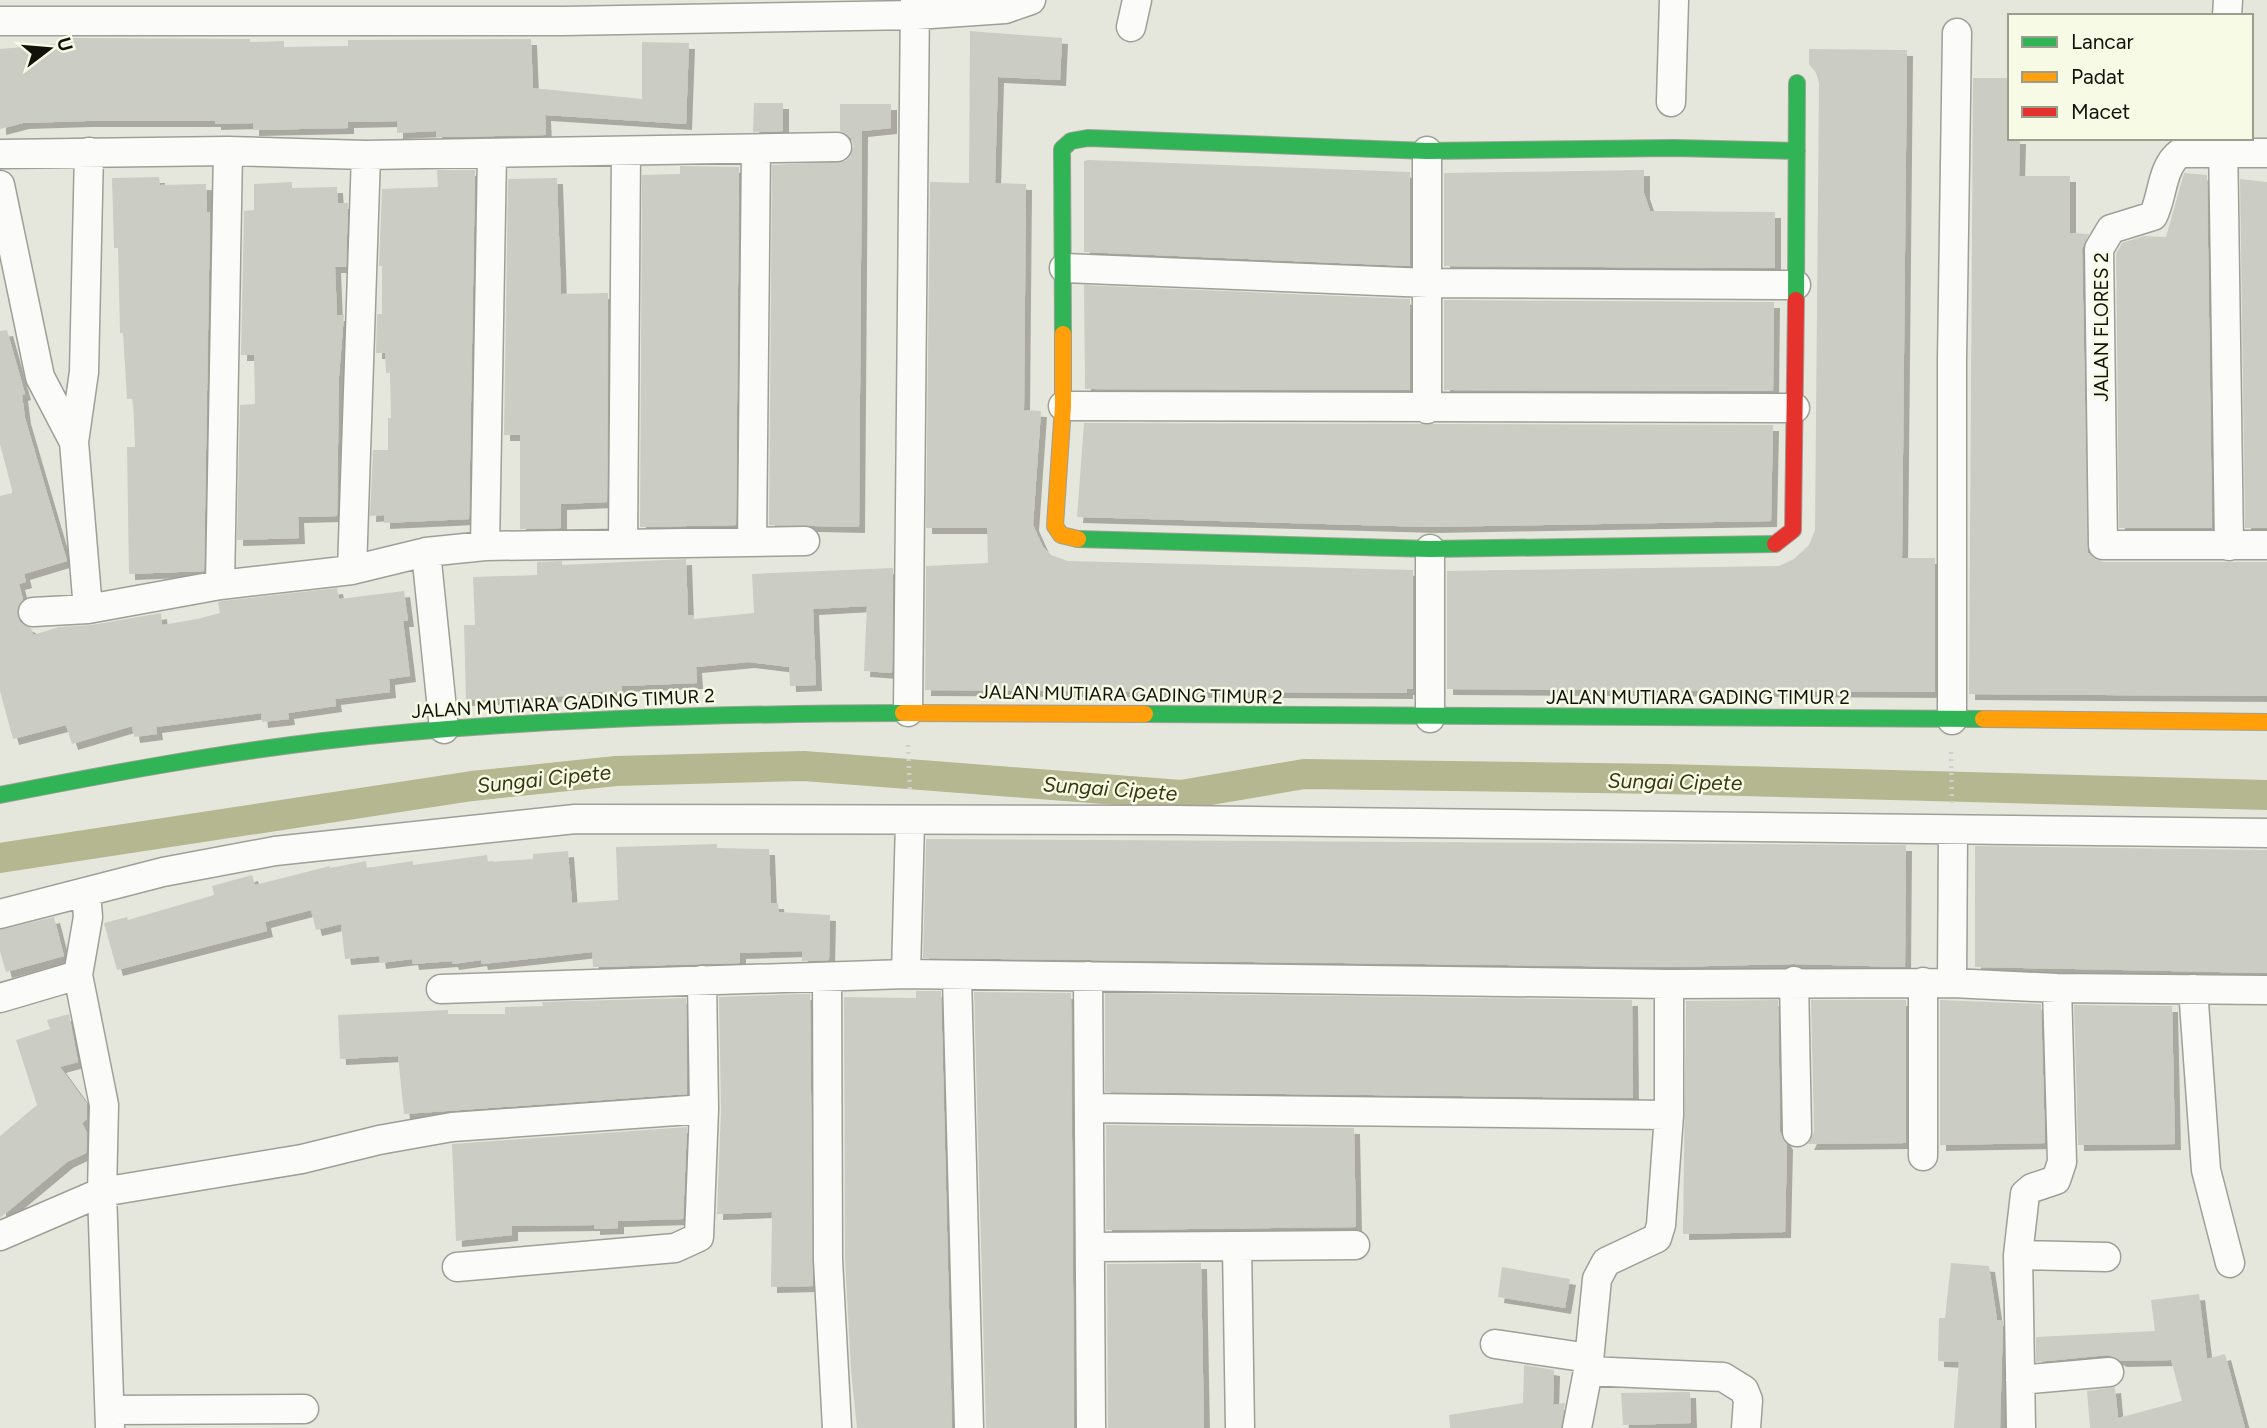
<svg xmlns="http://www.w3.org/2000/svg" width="2267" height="1428" font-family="Figtree,sans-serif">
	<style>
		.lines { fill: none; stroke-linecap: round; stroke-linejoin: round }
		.canal { stroke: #b4b790; stroke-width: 30 }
		.building { fill: #cbccc3; filter: url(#shadow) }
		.street-casing { stroke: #9e9f97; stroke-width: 31 }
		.fast-casing { stroke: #9e9f97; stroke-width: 18 }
		.slow-casing { stroke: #9e9f97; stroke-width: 18 }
		.jam-casing { stroke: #9e9f97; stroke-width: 18 }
		.path { stroke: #d0d0ce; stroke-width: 4.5; stroke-dasharray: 2 5; stroke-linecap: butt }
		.street { stroke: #fbfbfa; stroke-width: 28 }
		.fast { stroke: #30b455; stroke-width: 16 }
		.slow { stroke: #ff9f0a; stroke-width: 16 }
		.jam { stroke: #e5322d; stroke-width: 16 }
		.labels { text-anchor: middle; stroke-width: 5; stroke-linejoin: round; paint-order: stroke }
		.street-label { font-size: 19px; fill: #12120b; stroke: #f7fae4 }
		.water-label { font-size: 21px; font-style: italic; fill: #35370f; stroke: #f7fae4 }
	</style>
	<defs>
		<filter id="shadow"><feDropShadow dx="6" dy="6" stdDeviation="0" flood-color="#0004"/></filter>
	</defs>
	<rect width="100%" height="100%" fill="#e6e7dc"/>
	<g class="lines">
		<!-- canal -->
		<path class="canal" d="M 0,858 L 472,786 L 616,771 L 804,766 L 1181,795 L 1304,774 L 1665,779 L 2267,795"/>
	</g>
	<!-- building -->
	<path class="building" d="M 970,31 L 1062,38 L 1060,80 L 998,77 L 995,183 L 1026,184 L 1024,410 L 1041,411 L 1033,525 L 1043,547 L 1051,555 L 1068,561 L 1413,570 L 1413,689 L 1407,689 L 1407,693 L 925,690 L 926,566 L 988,563 L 987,528 L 926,528 L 930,182 L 969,183 Z
		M 58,38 L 250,39 L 250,42 L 284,41 L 284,47 L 348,46 L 348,40 L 531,39 L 533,88 L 642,99 L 642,42 L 689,43 L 686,124 L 545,115 L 546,135 L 436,137 L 436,131 L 397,133 L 397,121 L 348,122 L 348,128 L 253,130 L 253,123 L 215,124 L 215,121 L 86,121 L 23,123 L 0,129 L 0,49 L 58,44 Z
		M 1809,49 L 1907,50 L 1902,558 L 1935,558 L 1935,692 L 1447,689 L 1447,571 L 1779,566 L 1794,559 L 1809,545 L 1815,530 L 1819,83 L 1816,73 L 1809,64 Z
		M 1973,78 L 2010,78 L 2010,138 L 2020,138 L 2019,176 L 2070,176 L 2070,233 L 2089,234 L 2082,249 L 2088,553 L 2103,562 L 2267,562 L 2267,696 L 1969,694 Z
		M 754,103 L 783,103 L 783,131 L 753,132 Z
		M 840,104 L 891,104 L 891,128 L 862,131 L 859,527 L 769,525 L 772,165 L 846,161 L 854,146 L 851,138 L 840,131 Z
		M 1089,160 L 1410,172 L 1410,266 L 1084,252 L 1084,161 Z
		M 680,166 L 739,167 L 736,525 L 640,527 L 642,175 L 680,174 Z
		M 437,170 L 475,170 L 469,519 L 384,523 L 384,515 L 370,516 L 373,450 L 388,450 L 388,418 L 391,418 L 390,373 L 386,373 L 385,353 L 376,353 L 377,314 L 382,314 L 382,266 L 379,266 L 382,189 L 438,187 Z
		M 1644,170 L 1644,193 L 1650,211 L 1775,212 L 1775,268 L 1444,266 L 1444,173 Z
		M 2184,173 L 2207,175 L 2212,528 L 2119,528 L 2116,254 L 2122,243 L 2144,236 L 2166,237 Z
		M 159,177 L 160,185 L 206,184 L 207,212 L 210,212 L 204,571 L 129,574 L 127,447 L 135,447 L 133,399 L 127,399 L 123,333 L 120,333 L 118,248 L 114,248 L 112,178 Z
		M 557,178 L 561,294 L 608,293 L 607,502 L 561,504 L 561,528 L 520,529 L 520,435 L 504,435 L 508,179 Z
		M 2240,179 L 2267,182 L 2267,528 L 2245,528 Z
		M 292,182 L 292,188 L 337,187 L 338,203 L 348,203 L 346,267 L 335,267 L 337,315 L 344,315 L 339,376 L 337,516 L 298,517 L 299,538 L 237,540 L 240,405 L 255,404 L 254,355 L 241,355 L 244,211 L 254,210 L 254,184 Z
		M 1084,285 L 1410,299 L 1410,390 L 1085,389 Z
		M 1444,300 L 1774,302 L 1773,391 L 1444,390 Z
		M 7,330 L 25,394 L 22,395 L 25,418 L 67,561 L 24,574 L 26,582 L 19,584 L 23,599 L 17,614 L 20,622 L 31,628 L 33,635 L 59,627 L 91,625 L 161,613 L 162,625 L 197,619 L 220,613 L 218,602 L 222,601 L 337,588 L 339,599 L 404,591 L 408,621 L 403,621 L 410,676 L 389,679 L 390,692 L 335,699 L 336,706 L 288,713 L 289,719 L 262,722 L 261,713 L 156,727 L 157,734 L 134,737 L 132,726 L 72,744 L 66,725 L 13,739 L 0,691 L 0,496 L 12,493 L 12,490 L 0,444 L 0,331 Z
		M 1084,423 L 1773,425 L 1771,521 L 1430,527 L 1077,517 Z
		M 686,559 L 688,615 L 694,615 L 694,619 L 754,613 L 752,574 L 893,568 L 892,673 L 864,671 L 867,606 L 813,609 L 816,685 L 790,686 L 789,667 L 749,662 L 696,667 L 697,683 L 622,686 L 622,691 L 589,692 L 589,695 L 466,700 L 464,625 L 475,625 L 473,577 L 537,575 L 537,562 L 562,561 L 562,565 Z
		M 926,839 L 1906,845 L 1905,967 L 1794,964 L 1669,967 L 923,958 Z
		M 717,844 L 717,848 L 769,849 L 771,903 L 778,903 L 779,912 L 830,915 L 829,960 L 802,961 L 802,951 L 740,953 L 740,963 L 593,967 L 592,952 L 482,964 L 481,960 L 453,964 L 452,961 L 413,964 L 412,959 L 380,963 L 379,956 L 345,959 L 341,924 L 316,930 L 311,910 L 265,922 L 267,931 L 117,970 L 104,923 L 127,917 L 128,920 L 214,895 L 212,886 L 252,875 L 255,885 L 330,866 L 330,868 L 366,861 L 367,868 L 413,861 L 413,865 L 487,855 L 488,862 L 533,859 L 533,854 L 568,851 L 572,903 L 618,900 L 616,847 Z
		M 1975,846 L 2267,850 L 2267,973 L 1975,967 Z
		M 54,917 L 64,956 L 6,972 L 0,951 L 0,930 Z
		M 916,991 L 941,991 L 952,1428 L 857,1428 L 851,1370 L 845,1260 L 844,997 L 916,998 Z
		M 974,992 L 1071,993 L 1074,1428 L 986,1428 Z
		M 1105,993 L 1632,1000 L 1633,1098 L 1105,1092 Z
		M 800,994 L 810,994 L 813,1286 L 771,1287 L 772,1212 L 717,1214 L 721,1110 L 719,997 Z
		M 686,998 L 687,1094 L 404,1114 L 398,1056 L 340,1059 L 338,1015 L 448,1010 L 448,1014 L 505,1014 L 505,1007 L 543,1006 L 542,1002 Z
		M 1778,1000 L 1780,1132 L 1787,1144 L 1785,1232 L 1683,1234 L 1686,1001 Z
		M 1811,1000 L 1906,1000 L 1906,1143 L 1808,1144 L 1814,1132 Z
		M 1940,1000 L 2041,1004 L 2045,1143 L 1940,1145 Z
		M 2074,1005 L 2172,1006 L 2175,1144 L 2078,1145 Z
		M 69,1014 L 78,1062 L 60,1067 L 87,1104 L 87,1119 L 82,1123 L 87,1133 L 86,1153 L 67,1162 L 0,1218 L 0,1136 L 37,1105 L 16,1040 L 50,1029 L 47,1020 Z
		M 1106,1125 L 1354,1128 L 1356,1227 L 1106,1230 Z
		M 687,1127 L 683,1219 L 618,1221 L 618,1228 L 594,1229 L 594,1225 L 512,1226 L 512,1235 L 456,1241 L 452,1144 Z
		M 1201,1263 L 1204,1428 L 1108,1428 L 1107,1264 Z
		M 1951,1263 L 1989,1266 L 1997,1320 L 2003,1321 L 2000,1428 L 1954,1428 L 1959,1362 L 1938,1361 L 1939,1318 L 1945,1318 Z
		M 1502,1267 L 1570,1279 L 1565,1308 L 1498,1297 Z
		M 2199,1294 L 2207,1359 L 2225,1354 L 2245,1428 L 2090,1428 L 2087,1391 L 2115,1387 L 2118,1418 L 2182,1401 L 2171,1360 L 2121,1361 L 2108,1355 L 2036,1362 L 2036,1337 L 2155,1331 L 2151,1300 Z
		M 1524,1365 L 1554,1370 L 1553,1405 L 1565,1403 L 1561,1428 L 1450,1428 L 1449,1415 L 1523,1403 Z
		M 1690,1392 L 1691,1423 L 1623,1425 L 1621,1393 Z"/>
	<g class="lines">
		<!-- street casing -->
		<g class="street-casing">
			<path id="street" d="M 2227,16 L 2228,0
				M 0,21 L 563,21 L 916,15 L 1005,9 L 1031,0
				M 1131,27 L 1137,0
				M 1671,102 L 1674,0
				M 2223,138 L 2229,546
				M 2267,153 L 2180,153 C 2161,167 2163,197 2153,216 L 2111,229 L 2099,249 L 2103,545 L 2267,545
				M 0,154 L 228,151 L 366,155 L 837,147
				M 0,185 L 40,377 L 74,442 L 88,609
				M 1064,268 L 1428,283 L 1796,285
				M 1063,406 L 1795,408
				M 1427,409 L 1427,151
				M 74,442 L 84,372 L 89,152
				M 752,542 L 756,149
				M 623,544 L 626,151
				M 485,546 L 492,153
				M 1430,549 L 1430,718
				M 426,552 L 444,729
				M 352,570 L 366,155
				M 220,585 L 228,151
				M 33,612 L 88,609 L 220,585 L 352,570 L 426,552 L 485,546 L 805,541
				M 908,712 L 915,0
				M 1952,720 L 1952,360 L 1957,33
				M 86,892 L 88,917 L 78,975 L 104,1105 L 102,1192 L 110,1428
				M 0,914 L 163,872 L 275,851 L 575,819 L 1175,820 L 2267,833
				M 906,974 L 910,821
				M 1088,976 L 1091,1428
				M 957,977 L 969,1428
				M 827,978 L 828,1260 L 837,1428
				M 1794,981 L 1797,1132
				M 1952,983 L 2057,988 L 2267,990
				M 441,989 L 906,974 L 1669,984 L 1952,983 L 1953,832
				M 2193,989 L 2206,1170 L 2230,1263
				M 0,998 L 78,975
				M 1089,1108 L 1669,1115
				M 1923,1156 L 1923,982
				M 0,1236 L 102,1192 L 302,1159 L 379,1140 L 452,1127 L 704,1109
				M 1237,1246 L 1240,1428
				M 1090,1247 L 1355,1245
				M 2018,1255 L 2025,1194 L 2032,1188 L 2056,1180 L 2062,1162 L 2057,988
				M 457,1267 L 675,1248 L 699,1237 L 704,1109 L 702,980
				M 1495,1344 L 1589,1358
				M 1588,1371 L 1723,1377 L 1744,1390 L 1748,1400 L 1746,1428
				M 2020,1380 L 2109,1372
				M 110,1410 L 304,1409
				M 1577,1428 L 1588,1371 L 1597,1279 L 1606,1262 L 1657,1238 L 1661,1225 L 1669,1115 L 1669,984
				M 2021,1428 L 2018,1255 L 2106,1257"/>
		</g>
		<!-- fast casing -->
		<g class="fast-casing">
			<path id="fast" d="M 1796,300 L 1797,83
				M 1063,334 L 1062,149 L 1071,141 L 1088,138 L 1427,151 L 1674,148 L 1797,151
				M 1078,539 L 1430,549 L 1775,544
				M 1145,714 L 1983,719
				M 0,795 C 107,774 214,754 323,741 C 515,719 710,714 903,713"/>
		</g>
		<!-- slow casing -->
		<g class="slow-casing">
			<path id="slow" d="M 1063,334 L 1063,406 L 1055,526 L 1061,535 L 1078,539
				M 903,713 L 1145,714
				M 1983,719 L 2267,722"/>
		</g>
		<!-- jam casing -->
		<g class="jam-casing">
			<path id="jam" d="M 1775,544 L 1793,530 L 1796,300"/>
		</g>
		<!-- path -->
		<path class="path" d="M 908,745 L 910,792
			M 1951,752 L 1952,803"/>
		<!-- street -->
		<use href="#street" class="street"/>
		<!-- fast -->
		<use href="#fast" class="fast"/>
		<!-- slow -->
		<use href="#slow" class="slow"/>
		<!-- jam -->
		<use href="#jam" class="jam"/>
	</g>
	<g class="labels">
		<!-- street labels -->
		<g class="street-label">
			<text transform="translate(2101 327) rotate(-90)" y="7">JALAN FLORES 2</text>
			<text transform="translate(1131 694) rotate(1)" y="7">JALAN MUTIARA GADING TIMUR 2</text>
			<text x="1698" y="704">JALAN MUTIARA GADING TIMUR 2</text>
			<text transform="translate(563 703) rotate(-3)" y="7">JALAN MUTIARA GADING TIMUR 2</text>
		</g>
		<!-- water labels -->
		<g class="water-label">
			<text transform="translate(544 779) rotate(-6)" y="7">Sungai Cipete</text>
			<text transform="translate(1675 782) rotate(1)" y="7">Sungai Cipete</text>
			<text transform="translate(1110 789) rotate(4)" y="7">Sungai Cipete</text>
		</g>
	</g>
	<!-- legend -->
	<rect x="2008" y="14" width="245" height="126" fill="#f7fae4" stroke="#9b9d8d" stroke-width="2"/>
	<rect x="2022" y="37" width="35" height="10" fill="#30b455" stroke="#9b9d8d" stroke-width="2"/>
	<text x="2071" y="49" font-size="21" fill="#12120b">Lancar</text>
	<rect x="2022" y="72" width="35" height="10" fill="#ff9f0a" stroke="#9b9d8d" stroke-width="2"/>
	<text x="2071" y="84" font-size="21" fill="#12120b">Padat</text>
	<rect x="2022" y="107" width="35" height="10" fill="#e5322d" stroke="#9b9d8d" stroke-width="2"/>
	<text x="2071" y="119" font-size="21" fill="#12120b">Macet</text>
	<!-- north arrow -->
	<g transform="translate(49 49) rotate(74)" stroke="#f7fae4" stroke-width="5" paint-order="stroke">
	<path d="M0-5L12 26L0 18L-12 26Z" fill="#12120b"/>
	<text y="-10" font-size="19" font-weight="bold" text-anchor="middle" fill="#12120b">U</text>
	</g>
</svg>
